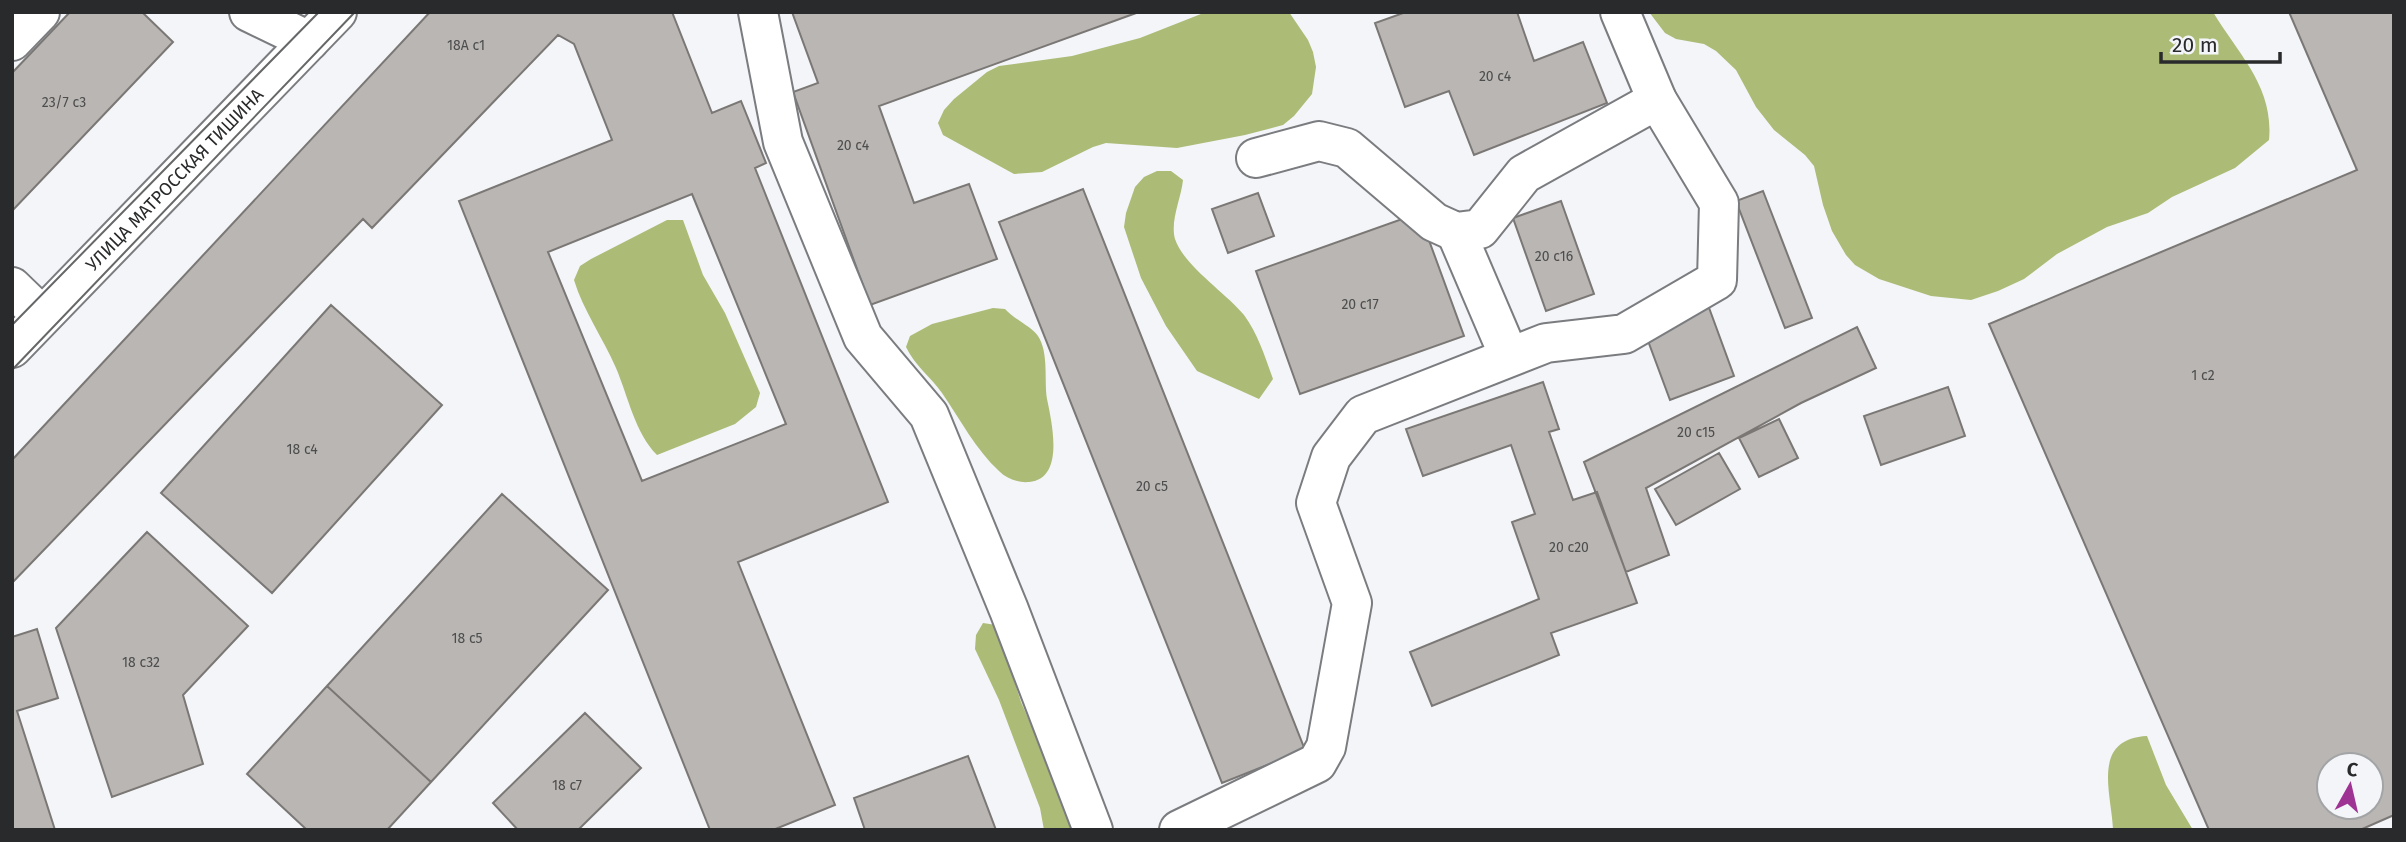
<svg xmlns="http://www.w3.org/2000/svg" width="2406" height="842" font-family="'Fira Sans',sans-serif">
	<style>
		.forest { fill: #acbb76 }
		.building { fill: #b9b6b4; stroke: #7a7775; stroke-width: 2; fill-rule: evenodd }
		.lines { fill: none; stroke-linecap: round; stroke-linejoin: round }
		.minor-casing { stroke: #7a7c7f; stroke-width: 42 }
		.minor { stroke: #fff; stroke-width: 38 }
		.tram { stroke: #656768; stroke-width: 2 }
		.labels { text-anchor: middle; stroke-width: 5; stroke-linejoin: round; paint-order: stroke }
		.number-label { font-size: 14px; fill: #4d4d4d }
		.street-label { font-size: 18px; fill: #292a2b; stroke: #f3f5f8 }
	</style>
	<rect width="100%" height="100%" fill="#f3f5f8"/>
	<!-- forest -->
	<path class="forest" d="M 1206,12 L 1289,12 L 1291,15 L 1308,40 L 1313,52 L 1316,67 L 1312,94 L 1294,116 L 1283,125 L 1245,135 L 1177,148 L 1106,143 L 1093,147 L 1042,172 L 1014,174 L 943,135 L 938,123 L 944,110 L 954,99 L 987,72 L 999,66 L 1072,56 L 1140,38 Z
		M 1649,12 L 2213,12 C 2239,55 2274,87 2269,140 L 2235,168 L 2172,197 L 2148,213 L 2107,227 L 2057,254 L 2024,279 L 1998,291 L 1971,300 L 1931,296 L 1879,279 L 1855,265 L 1846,255 L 1832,231 L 1823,205 L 1814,166 L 1805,155 L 1774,130 L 1756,107 L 1736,70 L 1716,51 L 1704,44 L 1676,39 L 1665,33 Z
		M 1157,171 L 1171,171 L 1183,180 C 1181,199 1170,221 1175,239 C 1184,266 1225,292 1244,315 C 1258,334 1265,357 1273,379 L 1259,399 L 1197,371 L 1166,326 L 1141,278 L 1124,227 L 1126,213 L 1135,187 L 1144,177 Z
		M 667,220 L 683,220 L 703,275 L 725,313 L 760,393 L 756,407 L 735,424 L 657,455 C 635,433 628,396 616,368 C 603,338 583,310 574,280 L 580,266 L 591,259 Z
		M 993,308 L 1005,309 C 1014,319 1032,327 1038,336 C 1049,353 1044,380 1047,399 C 1052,423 1065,479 1029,482 C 1018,483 1007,479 999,471 C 976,450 960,419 942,393 C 931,377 915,366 906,347 L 910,336 L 932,324 Z
		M 983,623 L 996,625 L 1021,702 L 1077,830 L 1044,830 L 1040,808 L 1024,766 L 999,700 L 975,649 L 976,635 Z
		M 2147,736 L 2166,785 L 2193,830 L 2113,830 C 2112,795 2090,739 2147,736 Z"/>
	<!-- building -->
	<path class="building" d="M 70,12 L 142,12 L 173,42 L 12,211 L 12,73 Z
		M 430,12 L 672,12 L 712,113 L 741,101 L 766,163 L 755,168 L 888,502 L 738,562 L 835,805 L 773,830 L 710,830 L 459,201 L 612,140 L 574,44 L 558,35 L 372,228 L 363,219 L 12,583 L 12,460 ZM 692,194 L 786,424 L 642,481 L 548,252 Z
		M 792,12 L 1139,12 L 879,106 L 914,203 L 969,184 L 997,259 L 870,305 L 793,92 L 818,83 Z
		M 1406,12 L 1517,12 L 1534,61 L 1583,42 L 1607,103 L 1474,155 L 1449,91 L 1405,107 L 1375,23 Z
		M 2289,12 L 2394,12 L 2394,815 L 2360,830 L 2209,830 L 1989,324 L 2357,170 ZM 2329,765 L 2371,765 L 2371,807 L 2329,807 Z
		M 1083,189 L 1305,750 L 1222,783 L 999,222 Z
		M 1763,191 L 1812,318 L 1785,328 L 1736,201 Z
		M 1258,193 L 1274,236 L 1228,253 L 1212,209 Z
		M 1561,201 L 1594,294 L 1546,311 L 1513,218 Z
		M 1419,213 L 1464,336 L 1300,394 L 1256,271 Z
		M 331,305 L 442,405 L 272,593 L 161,493 Z
		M 1708,305 L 1734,376 L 1670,400 L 1644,330 Z
		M 1857,327 L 1876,368 L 1801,403 L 1646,488 L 1669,555 L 1626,572 L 1584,462 Z
		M 1543,382 L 1559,429 L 1549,432 L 1573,500 L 1597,492 L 1637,603 L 1551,633 L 1559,655 L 1432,706 L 1410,652 L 1539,599 L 1512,522 L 1535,514 L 1511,445 L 1423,476 L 1406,429 Z
		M 1948,387 L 1965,436 L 1881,465 L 1864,416 Z
		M 1779,419 L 1798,458 L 1759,477 L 1739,438 Z
		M 1719,453 L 1740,489 L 1676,525 L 1655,489 Z
		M 502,494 L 608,590 L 431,782 L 327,686 Z
		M 147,532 L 248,626 L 183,695 L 203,764 L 112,797 L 56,628 Z
		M 37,629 L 58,698 L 17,711 L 55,830 L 12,830 L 12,637 Z
		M 327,686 L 431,782 L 387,830 L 307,830 L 247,774 Z
		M 585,713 L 641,768 L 578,830 L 518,830 L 493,803 Z
		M 968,756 L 996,830 L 865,830 L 854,798 Z"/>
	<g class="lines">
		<!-- minor casing -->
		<g class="minor-casing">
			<g id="minor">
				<path d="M 249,12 L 309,41"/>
				<path d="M 758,12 L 783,142 L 863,337 L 929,415 L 1009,610 L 1093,830"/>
				<path d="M 12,41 L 40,12"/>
				<path d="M 1256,158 L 1319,141 L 1347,148 L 1434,222 L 1456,232 L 1480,229 L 1524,174 L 1657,100"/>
				<path d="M 1456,232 L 1509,356"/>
				<path d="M 12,287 L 42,316"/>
				<path id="s1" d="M 12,348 L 337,12"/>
				<path d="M 1179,830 L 1317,763 L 1326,747 L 1352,603 L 1316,503 L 1331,457 L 1363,415 L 1546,343 L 1624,334 L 1717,280 L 1719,203 L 1657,100 L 1620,12"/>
			</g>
		</g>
		<!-- minor -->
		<use href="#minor" class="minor"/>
		<!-- tram -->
		<path class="tram" d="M 12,325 L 319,12
			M 12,370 L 355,12"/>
	</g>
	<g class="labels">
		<!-- number labels -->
		<g class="number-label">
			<text x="466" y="50">18А с1</text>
			<text x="1495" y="81">20 c4</text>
			<text x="64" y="107">23/7 с3</text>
			<text x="853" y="150">20 c4</text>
			<text x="1554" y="261">20 с16</text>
			<text x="1360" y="309">20 с17</text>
			<text x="2203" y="380">1 с2</text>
			<text x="1696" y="437">20 с15</text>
			<text x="302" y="454">18 с4</text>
			<text x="1152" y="491">20 с5</text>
			<text x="1569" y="552">20 с20</text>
			<text x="467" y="643">18 с5</text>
			<text x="141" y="667">18 с32</text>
			<text x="567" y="790">18 с7</text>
		</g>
		<!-- street labels -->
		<g class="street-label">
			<text dy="6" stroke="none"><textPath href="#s1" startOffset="234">УЛИЦА МАТРОССКАЯ ТИШИНА</textPath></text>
		</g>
	</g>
	<!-- border -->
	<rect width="2406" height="842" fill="none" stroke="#292a2b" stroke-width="28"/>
	<!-- north arrow -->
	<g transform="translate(2350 786) rotate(8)"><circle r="33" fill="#f3f5f8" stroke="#a2a4a6" stroke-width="2"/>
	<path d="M0-5L12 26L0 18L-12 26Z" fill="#9f3394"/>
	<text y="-10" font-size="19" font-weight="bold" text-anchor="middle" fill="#292a2b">С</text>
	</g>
	<!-- scale -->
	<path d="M2161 52v10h119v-10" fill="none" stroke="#292a2b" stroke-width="3.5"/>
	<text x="2172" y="52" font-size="21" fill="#292a2b" stroke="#f3f5f8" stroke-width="5" paint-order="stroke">20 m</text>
</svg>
